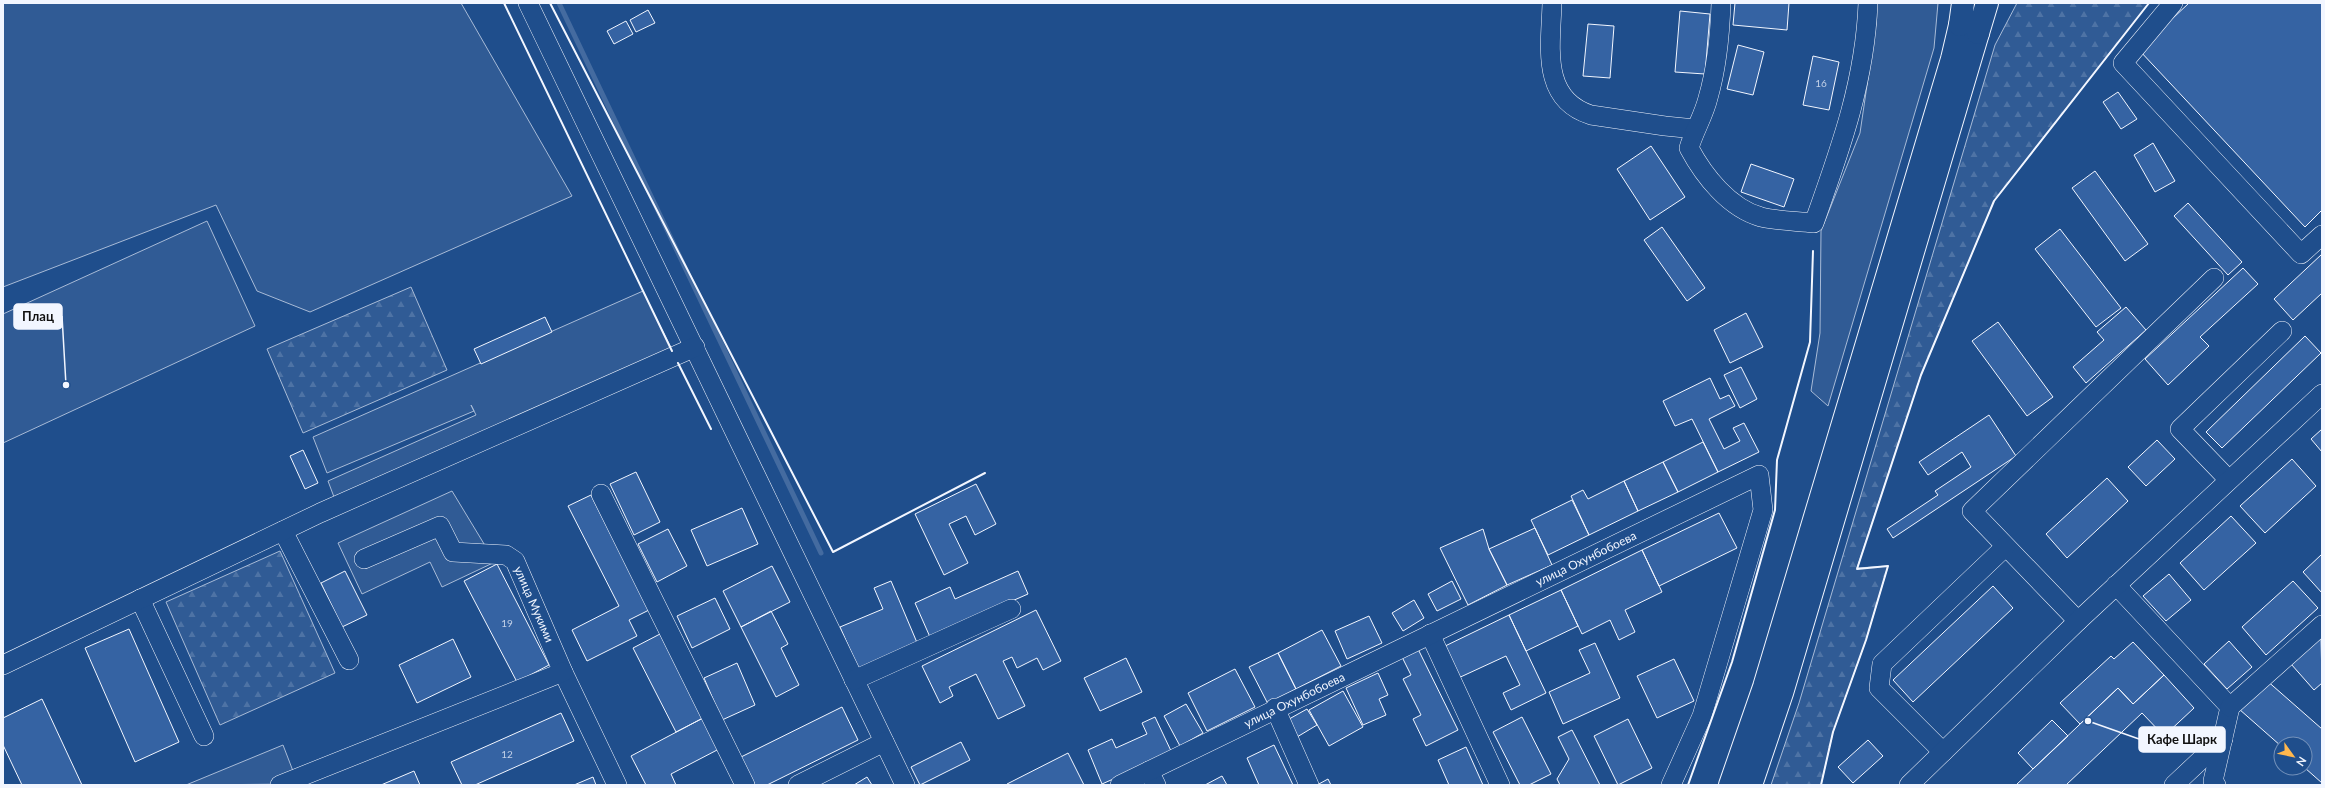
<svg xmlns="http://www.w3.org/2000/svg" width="2325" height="788" font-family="Lato,sans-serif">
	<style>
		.built { fill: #305b95; stroke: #a8bbd7 }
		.forest { fill: url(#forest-firs); stroke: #a8bbd7 }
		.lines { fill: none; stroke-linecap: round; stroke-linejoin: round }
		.stream { stroke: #446ba0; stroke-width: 5 }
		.building { fill: #3563a3; stroke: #f2f6ff }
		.minor-casing { stroke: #f2f6ff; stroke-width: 20 }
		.major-casing { stroke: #f2f6ff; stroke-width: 24 }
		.highway-casing { stroke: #f2f6ff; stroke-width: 24 }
		.minor { stroke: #1f4e8c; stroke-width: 19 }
		.major { stroke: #1f4e8c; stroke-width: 22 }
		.highway { stroke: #1f4e8c; stroke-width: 22 }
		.wall { stroke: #f2f6ff; stroke-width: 2 }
		.labels { text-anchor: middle; stroke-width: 3; stroke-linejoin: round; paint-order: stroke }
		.number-label { font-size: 10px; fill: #c3d1e8 }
		.street-label { font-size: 12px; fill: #f2f6ff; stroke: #1f4e8c }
		.leader { fill: none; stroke: #f2f6ff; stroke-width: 1.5 }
		.callout-dot { fill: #f2f6ff; stroke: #1f4e8c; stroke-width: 1.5 }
		.callout { fill: #f2f6ff; stroke: #f2f6ff; stroke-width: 1.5 }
		.callout-label { font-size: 13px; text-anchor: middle; font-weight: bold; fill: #111 }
	</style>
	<defs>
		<pattern id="forest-firs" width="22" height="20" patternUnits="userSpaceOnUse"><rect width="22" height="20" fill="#305b95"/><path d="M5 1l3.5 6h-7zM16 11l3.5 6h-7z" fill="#4e73a5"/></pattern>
	</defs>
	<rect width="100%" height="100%" fill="#1f4e8c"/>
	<!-- built -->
	<path class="built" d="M 3,3 L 461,3 L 572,196 L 310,312 L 257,291 L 216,205 L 3,287 Z
		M 1876,3 L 1938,3 L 1934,48 L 1828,406 L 1811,391 L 1820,333 L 1821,231 L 1860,133 L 1876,24 Z
		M 207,221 L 255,326 L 3,443 L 3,314 Z
		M 643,291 L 672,350 L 334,497 L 328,481 L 476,415 L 471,405 L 474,411 L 327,473 L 313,437 Z
		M 452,491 L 495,562 L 442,587 L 430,562 L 362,594 L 338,543 Z
		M 283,745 L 298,784 L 186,785 Z"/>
	<!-- forest -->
	<path class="forest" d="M 2017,3 L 2149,3 L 1994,201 L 1921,375 L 1857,568 L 1888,566 L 1866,640 L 1833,732 L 1821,785 L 1771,785 L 1799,703 L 1995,45 Z
		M 411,287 L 447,370 L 303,433 L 267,349 Z
		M 280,551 L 335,673 L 220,725 L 166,602 Z"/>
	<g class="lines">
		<!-- stream -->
		<path class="stream" d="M 559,3 L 821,553"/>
	</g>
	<!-- building -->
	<path class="building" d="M 1735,3 L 1789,3 L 1787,30 L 1733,25 Z
		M 2189,3 L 2322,3 L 2322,210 L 2305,227 L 2139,50 Z
		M 648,10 L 655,23 L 636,32 L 630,20 Z
		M 1680,11 L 1710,14 L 1705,74 L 1675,72 Z
		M 626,21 L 633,34 L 614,44 L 607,31 Z
		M 1588,24 L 1614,26 L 1610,78 L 1583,76 Z
		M 1738,45 L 1764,52 L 1753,95 L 1727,89 Z
		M 1813,56 L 1839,62 L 1829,110 L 1803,105 Z
		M 2118,92 L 2137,119 L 2121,129 L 2103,102 Z
		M 2153,143 L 2175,181 L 2155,192 L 2134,155 Z
		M 1651,146 L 1685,197 L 1650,220 L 1617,169 Z
		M 1751,164 L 1794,179 L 1784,207 L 1741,192 Z
		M 2095,171 L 2148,244 L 2125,261 L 2072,188 Z
		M 2188,203 L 2242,262 L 2228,275 L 2174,216 Z
		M 1662,227 L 1705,288 L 1687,301 L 1644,240 Z
		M 2060,229 L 2121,308 L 2096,327 L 2035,249 Z
		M 2322,254 L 2322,293 L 2293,320 L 2274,299 Z
		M 2243,268 L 2258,284 L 2200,337 L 2209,346 L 2168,385 L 2145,359 Z
		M 2126,307 L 2146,330 L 2086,383 L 2073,367 L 2104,340 L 2097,332 Z
		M 1746,313 L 1763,347 L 1730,363 L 1714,330 Z
		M 545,317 L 552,332 L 481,364 L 474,349 Z
		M 1998,322 L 2053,397 L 2027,416 L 1972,341 Z
		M 2305,336 L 2321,353 L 2222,448 L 2206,432 Z
		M 1741,367 L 1757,399 L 1740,408 L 1724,375 Z
		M 1710,378 L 1720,399 L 1729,395 L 1735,406 L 1709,419 L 1724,449 L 1740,441 L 1733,428 L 1744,423 L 1759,452 L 1718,472 L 1692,419 L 1675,426 L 1663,401 Z
		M 1989,415 L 2016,456 L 1893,538 L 1887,529 L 1938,495 L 1935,491 L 1971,467 L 1962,452 L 1928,475 L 1919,462 Z
		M 2322,429 L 2322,452 L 2311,439 Z
		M 2157,440 L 2175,459 L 2146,486 L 2128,467 Z
		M 1703,442 L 1718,472 L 1678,492 L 1663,462 Z
		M 303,450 L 318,483 L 305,489 L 290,456 Z
		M 2292,459 L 2316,486 L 2265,533 L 2240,506 Z
		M 1663,462 L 1678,492 L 1638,511 L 1624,481 Z
		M 636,472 L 660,522 L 634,535 L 610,484 Z
		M 2107,478 L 2128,501 L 2067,558 L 2046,534 Z
		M 1624,481 L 1638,511 L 1589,535 L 1571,496 L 1583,490 L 1588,499 Z
		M 976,484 L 996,524 L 975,535 L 966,516 L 949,524 L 968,563 L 944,575 L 915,514 Z
		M 591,495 L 649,610 L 629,620 L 637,636 L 587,661 L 572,630 L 619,606 L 568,506 Z
		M 1572,500 L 1589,535 L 1548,555 L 1531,520 Z
		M 742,508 L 758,544 L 707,566 L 691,530 Z
		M 1719,513 L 1737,548 L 1659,586 L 1642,550 Z
		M 2231,516 L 2256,543 L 2204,590 L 2180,563 Z
		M 1535,528 L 1552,565 L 1507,585 L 1489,549 Z
		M 668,529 L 687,566 L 657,582 L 638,544 Z
		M 1483,529 L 1489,549 L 1507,585 L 1468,605 L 1440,548 Z
		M 1642,550 L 1662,592 L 1625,610 L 1635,632 L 1619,640 L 1610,620 L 1582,634 L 1561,590 Z
		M 2322,554 L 2322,593 L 2303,572 Z
		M 497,564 L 549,665 L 517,682 L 464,581 Z
		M 772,566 L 790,602 L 741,627 L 723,591 Z
		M 345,571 L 367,615 L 342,627 L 321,583 Z
		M 1018,571 L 1028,594 L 930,637 L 915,603 L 950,587 L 955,599 Z
		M 2169,574 L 2191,600 L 2166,621 L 2143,596 Z
		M 891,581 L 918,645 L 859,670 L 840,627 L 883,609 L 874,588 Z
		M 1452,581 L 1461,599 L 1437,611 L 1428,594 Z
		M 2293,581 L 2318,608 L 2266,655 L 2242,627 Z
		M 1993,586 L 2013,608 L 1913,702 L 1893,680 Z
		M 1561,590 L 1578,626 L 1526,651 L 1509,615 Z
		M 715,598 L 730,629 L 692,648 L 677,616 Z
		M 1414,600 L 1424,618 L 1403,631 L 1392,613 Z
		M 1036,610 L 1061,661 L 1043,670 L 1037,658 L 1017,668 L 1012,657 L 1003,661 L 1025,706 L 998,719 L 976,674 L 949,687 L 953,696 L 940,703 L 922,666 Z
		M 771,611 L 788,644 L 781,648 L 799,685 L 776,697 L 741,627 Z
		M 1509,615 L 1546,693 L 1511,710 L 1503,693 L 1520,685 L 1506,656 L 1454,680 L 1439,649 Z
		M 1369,616 L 1382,643 L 1347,659 L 1335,631 Z
		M 129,629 L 179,742 L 135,762 L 85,648 Z
		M 1322,630 L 1341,666 L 1296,689 L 1278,653 Z
		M 660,634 L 703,718 L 676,732 L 633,648 Z
		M 2321,637 L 2322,683 L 2314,690 L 2291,664 Z
		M 453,639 L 471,677 L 417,703 L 399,665 Z
		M 2229,641 L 2252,667 L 2227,689 L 2204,664 Z
		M 2133,642 L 2164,675 L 2133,704 L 2118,688 L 2080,724 L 2060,703 L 2111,656 L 2114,659 Z
		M 1595,643 L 1620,698 L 1563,724 L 1549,692 L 1590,673 L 1579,650 Z
		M 1418,649 L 1458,730 L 1426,746 L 1413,719 L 1421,715 L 1403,679 L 1411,675 L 1402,657 Z
		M 1278,653 L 1296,689 L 1268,704 L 1249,667 Z
		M 1126,658 L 1142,692 L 1100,711 L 1084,678 Z
		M 1674,659 L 1694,701 L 1657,718 L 1637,676 Z
		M 737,663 L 755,705 L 722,720 L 704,678 Z
		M 1235,669 L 1255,707 L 1207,731 L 1188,693 Z
		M 1378,673 L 1388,695 L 1379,699 L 1386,715 L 1363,725 L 1346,688 Z
		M 2164,675 L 2194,708 L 2164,736 L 2142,713 L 2066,785 L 2016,785 L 2118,688 L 2133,704 Z
		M 2265,679 L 2322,729 L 2322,783 L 2305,768 L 2305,744 L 2281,744 L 2281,746 L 2239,709 Z
		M 1343,691 L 1363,727 L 1329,746 L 1309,710 Z
		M 42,699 L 82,785 L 22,785 L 3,745 L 3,718 Z
		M 1186,704 L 1203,733 L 1180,746 L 1164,716 Z
		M 842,707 L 858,740 L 767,785 L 755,785 L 741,757 Z
		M 1307,709 L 1317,725 L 1292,740 L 1282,723 Z
		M 561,713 L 574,741 L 475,785 L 462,785 L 451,762 Z
		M 1155,717 L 1172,753 L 1102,784 L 1088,750 L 1112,739 L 1116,748 L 1147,734 L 1142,723 Z
		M 1522,717 L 1551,774 L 1529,785 L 1520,785 L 1493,732 Z
		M 703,718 L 719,749 L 671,774 L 676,785 L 646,785 L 631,756 Z
		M 1628,719 L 1652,768 L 1618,785 L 1594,736 Z
		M 2052,720 L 2068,736 L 2033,769 L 2018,753 Z
		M 1572,730 L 1600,785 L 1560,785 L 1557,779 L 1569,759 L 1558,737 Z
		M 1868,740 L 1883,756 L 1853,783 L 1838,767 Z
		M 961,742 L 970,760 L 920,785 L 911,767 Z
		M 1274,745 L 1293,785 L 1259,785 L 1247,758 Z
		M 1466,747 L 1483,785 L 1449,785 L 1438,760 Z
		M 1068,753 L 1084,785 L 1008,785 L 1007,784 Z
		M 414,771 L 420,785 L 381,785 Z
		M 1222,776 L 1227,785 L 1205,785 Z
		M 593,777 L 596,785 L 574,785 Z
		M 867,777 L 872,785 L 854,785 Z
		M 1328,779 L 1331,785 L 1317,785 Z"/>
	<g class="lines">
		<!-- minor casing -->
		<g class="minor-casing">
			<g id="minor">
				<path d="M 528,3 L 905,785"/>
				<path d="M 1552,3 C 1551,45 1540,99 1591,115 L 1665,126 L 1695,129"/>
				<path d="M 1721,3 C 1720,35 1717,67 1708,98 C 1704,115 1694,131 1689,148 C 1704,176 1729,208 1761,217 C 1778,221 1797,221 1814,223 C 1840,150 1865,82 1868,3"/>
				<path d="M 2173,3 L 2123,63 L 2301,254 L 2322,235"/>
				<path d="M 2229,480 L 2180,429 L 2282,331"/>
				<path d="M 601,494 L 745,785"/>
				<path d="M 283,531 L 349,660"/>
				<path id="s1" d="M 364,559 L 440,526 L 453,552 L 506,555 L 515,561 L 563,672 L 617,785"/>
				<path d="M 2116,585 L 2230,707 L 2213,781 L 2216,785"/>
				<path d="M 140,599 L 204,736"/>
				<path d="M 2078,621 L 1972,511 L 2214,278"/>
				<path d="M 1430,634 L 1500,785"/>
				<path d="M 3,665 L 320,513 L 695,347"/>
				<path d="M 854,680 L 1011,609"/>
				<path d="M 2230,707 L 2322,625"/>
				<path d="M 1275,708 L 1309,785"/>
				<path d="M 1943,752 L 1879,688 L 1882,664 L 2005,547"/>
				<path d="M 1149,771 L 1156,785"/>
				<path d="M 280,785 L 563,672"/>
				<path d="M 798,785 L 884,742"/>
				<path id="s2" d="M 1120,785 L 1759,475 L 1763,510 L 1702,716 L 1671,785"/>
				<path d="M 1909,785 L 2078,621 L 2322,394"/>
				<path d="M 2174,785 L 2223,739"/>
			</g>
		</g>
		<!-- major casing -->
		<g class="major-casing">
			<path id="major" d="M 1730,785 L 1764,687 L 1952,59 L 1960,25
				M 1751,785 L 1782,693 L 1978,33"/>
		</g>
		<!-- highway casing -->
		<g class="highway-casing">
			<path id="highway" d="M 1960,25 L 1963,3
				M 1978,33 L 1987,3"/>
		</g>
		<!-- minor -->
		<use href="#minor" class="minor"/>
		<!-- major -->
		<use href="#major" class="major"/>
		<!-- highway -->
		<use href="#highway" class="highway"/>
		<!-- wall -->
		<path class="wall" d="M 504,3 L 672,351
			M 550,3 L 833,552 L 985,473
			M 678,363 L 711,429
			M 1688,785 L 1732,662 L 1775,510 L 1777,460 L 1810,342 L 1813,251
			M 1821,785 L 1833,732 L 1866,640 L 1888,566 L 1857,569 L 1921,375 L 1994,201 L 2149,3"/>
	</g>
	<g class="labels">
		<!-- number labels -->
		<g class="number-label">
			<text x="1821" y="87">16</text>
			<text x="507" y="627">19</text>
			<text x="507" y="758">12</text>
		</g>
		<!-- street labels -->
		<g class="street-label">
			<text dy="4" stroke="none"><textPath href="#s2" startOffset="518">улица Охунбобоева</textPath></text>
			<text dy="4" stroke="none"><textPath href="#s1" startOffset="223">улица Мукими</textPath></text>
			<text dy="4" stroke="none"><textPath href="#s2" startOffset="194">улица Охунбобоева</textPath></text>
		</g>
	</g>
	<!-- callouts -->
	<path class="leader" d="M66 385L62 316M2088 721L2139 739"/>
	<g class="callout-dot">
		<circle cx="66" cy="385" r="4"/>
		<circle cx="2088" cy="721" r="4"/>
	</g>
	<g class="callout">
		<rect x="14" y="304" width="48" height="25" rx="4"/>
		<rect x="2139" y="727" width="86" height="25" rx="4"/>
	</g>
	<g class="callout-label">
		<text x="38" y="321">Плац</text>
		<text x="2182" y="744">Кафе Шарк</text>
	</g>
	<!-- border -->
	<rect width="2325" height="788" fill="none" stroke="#f2f6ff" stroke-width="8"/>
	<!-- north arrow -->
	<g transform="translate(2293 756) rotate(123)"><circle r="19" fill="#1f4e8c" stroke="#7391ba"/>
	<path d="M0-3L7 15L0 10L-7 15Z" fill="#ffb74d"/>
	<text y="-6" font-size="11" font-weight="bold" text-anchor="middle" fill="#f2f6ff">N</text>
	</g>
</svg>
